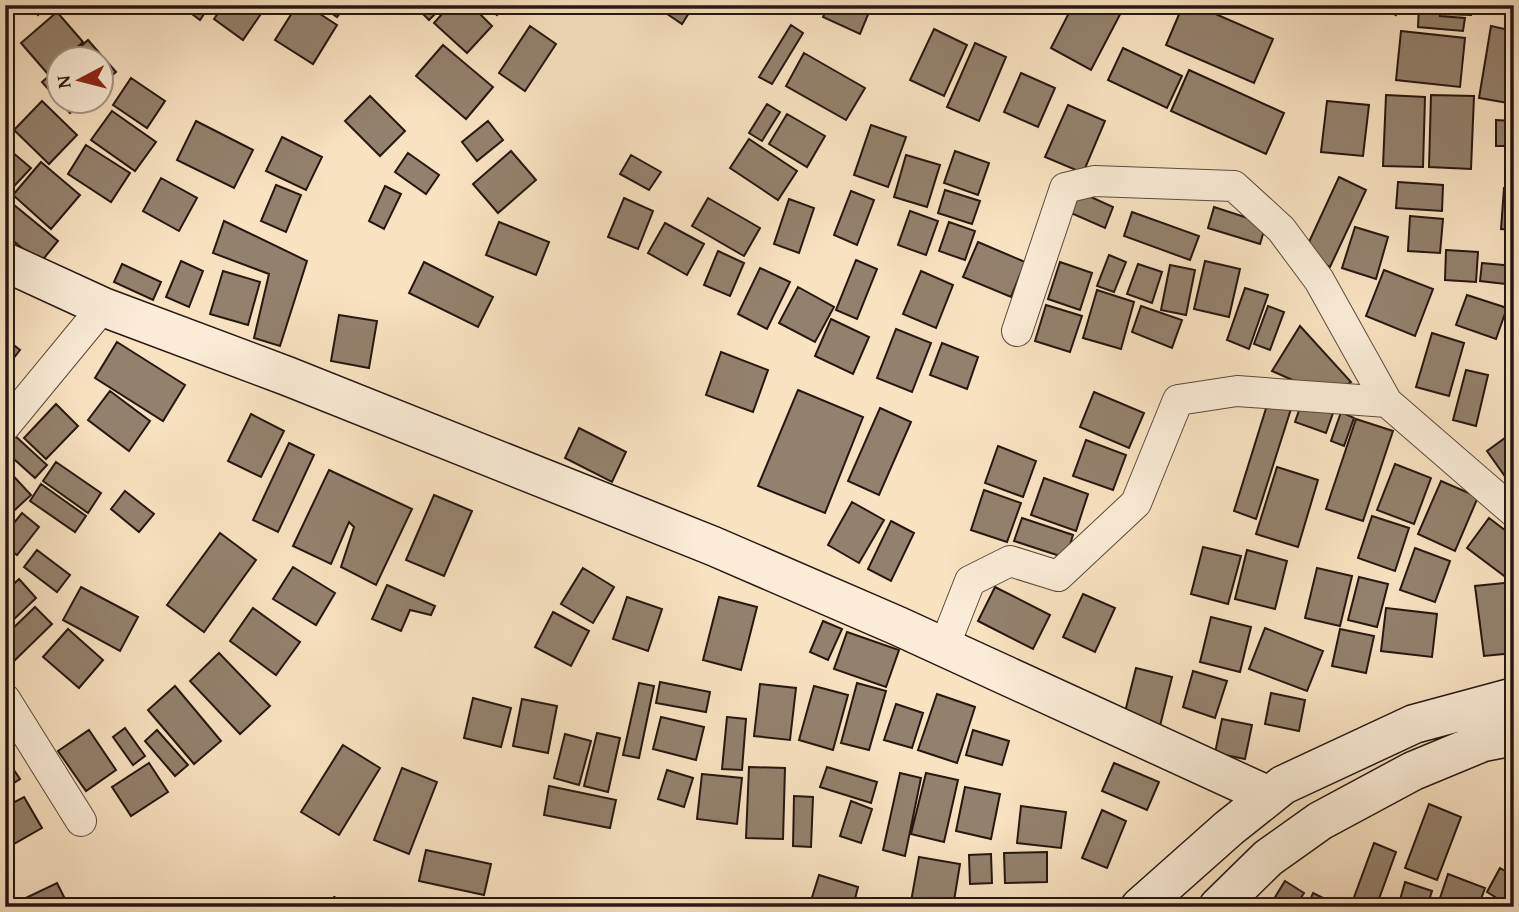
<svg xmlns="http://www.w3.org/2000/svg" width="1519" height="912" font-family="'Gentium Book Plus',serif">
	<style>
		.building { fill: #94816d; stroke: #271710; stroke-width: 2 }
		.lines { fill: none; stroke-linecap: round; stroke-linejoin: round }
		.street-casing { stroke: #5c4a3c; stroke-width: 32 }
		.secondary-casing { stroke: #271710; stroke-width: 41 }
		.street { stroke: #fbecd7; stroke-width: 30 }
		.secondary { stroke: #fbecd7; stroke-width: 38 }
	</style>
	<rect width="100%" height="100%" fill="#f9e2c2"/>
	<filter id="stains"><feTurbulence type="fractalNoise" baseFrequency=".00286" numOctaves="4"/><feColorMatrix values="0 0 0 0 .2 0 0 0 0 .09 0 0 0 0 .02 0 0 0 .5 -.17"/></filter>
	<radialGradient id="worn" r=".72"><stop offset=".6" stop-color="#630" stop-opacity="0"/><stop offset="1" stop-color="#630" stop-opacity=".3"/></radialGradient>
	<!-- building -->
	<path class="building" d="M 30,5 L 49,5 L 38,15 Z
		M 180,5 L 210,5 L 200,20 Z
		M 224,5 L 267,5 L 243,40 L 214,19 Z
		M 297,5 L 306,5 L 337,25 L 313,64 L 275,40 Z
		M 320,5 L 346,5 L 337,17 Z
		M 414,5 L 444,5 L 429,20 Z
		M 450,5 L 471,5 L 492,26 L 467,53 L 434,23 Z
		M 484,5 L 505,5 L 497,15 Z
		M 654,5 L 694,5 L 682,24 Z
		M 828,5 L 872,5 L 860,34 L 823,17 Z
		M 1073,5 L 1125,5 L 1091,70 L 1051,48 Z
		M 1183,5 L 1195,5 L 1273,39 L 1254,83 L 1166,45 Z
		M 1376,5 L 1400,5 L 1396,15 Z
		M 1419,5 L 1441,5 L 1440,16 L 1465,18 L 1463,31 L 1418,27 Z
		M 1444,5 L 1471,5 L 1471,15 L 1443,14 Z
		M 57,12 L 83,42 L 63,60 L 60,60 L 60,62 L 47,73 L 21,43 Z
		M 791,25 L 803,33 L 772,84 L 759,77 Z
		M 530,26 L 556,44 L 525,91 L 499,73 Z
		M 1491,26 L 1514,31 L 1514,104 L 1479,98 Z
		M 934,29 L 967,45 L 944,96 L 910,80 Z
		M 1401,31 L 1465,38 L 1460,87 L 1396,80 Z
		M 88,40 L 116,72 L 102,84 L 102,60 L 66,60 Z
		M 975,43 L 1006,57 L 979,121 L 947,107 Z
		M 443,45 L 493,87 L 466,119 L 416,76 Z
		M 1123,48 L 1182,76 L 1167,108 L 1108,80 Z
		M 804,53 L 865,88 L 846,120 L 786,86 Z
		M 60,66 L 60,102 L 83,102 L 70,113 L 42,82 Z
		M 1189,70 L 1284,113 L 1266,154 L 1171,111 Z
		M 1021,73 L 1055,88 L 1038,127 L 1004,112 Z
		M 131,78 L 165,101 L 147,128 L 113,105 Z
		M 1386,95 L 1425,97 L 1423,167 L 1383,166 Z
		M 1431,95 L 1474,96 L 1471,169 L 1429,167 Z
		M 370,96 L 405,131 L 380,156 L 345,121 Z
		M 42,101 L 77,135 L 49,164 L 14,130 Z
		M 1327,101 L 1369,105 L 1363,156 L 1321,152 Z
		M 767,104 L 780,112 L 762,141 L 749,133 Z
		M 1068,105 L 1105,121 L 1083,173 L 1045,157 Z
		M 112,111 L 156,142 L 135,171 L 91,140 Z
		M 787,114 L 825,136 L 807,167 L 769,144 Z
		M 1496,120 L 1514,121 L 1514,146 L 1496,146 Z
		M 196,121 L 253,150 L 234,188 L 177,160 Z
		M 488,121 L 503,140 L 477,161 L 462,142 Z
		M 871,125 L 906,137 L 888,187 L 854,175 Z
		M 282,137 L 322,157 L 306,190 L 266,171 Z
		M 749,139 L 797,171 L 778,200 L 730,168 Z
		M 86,145 L 130,173 L 111,202 L 68,174 Z
		M 5,146 L 31,168 L 5,196 Z
		M 511,151 L 536,180 L 498,213 L 473,184 Z
		M 955,151 L 989,163 L 978,195 L 944,183 Z
		M 408,153 L 439,175 L 426,194 L 395,172 Z
		M 631,155 L 661,172 L 649,190 L 620,174 Z
		M 906,155 L 940,165 L 927,207 L 894,197 Z
		M 41,162 L 80,195 L 51,229 L 13,195 Z
		M 1339,177 L 1366,190 L 1330,267 L 1303,255 Z
		M 161,178 L 197,198 L 179,231 L 143,211 Z
		M 1398,182 L 1443,185 L 1442,211 L 1396,208 Z
		M 276,185 L 301,195 L 286,232 L 261,221 Z
		M 385,186 L 401,194 L 384,229 L 369,221 Z
		M 1504,188 L 1514,189 L 1514,230 L 1501,229 Z
		M 945,190 L 980,201 L 972,224 L 938,213 Z
		M 851,191 L 874,200 L 857,245 L 834,235 Z
		M 1080,192 L 1113,207 L 1105,228 L 1071,213 Z
		M 624,198 L 653,211 L 638,249 L 608,237 Z
		M 708,198 L 760,228 L 744,256 L 692,226 Z
		M 789,199 L 814,208 L 799,253 L 774,244 Z
		M 8,200 L 58,241 L 40,263 L 5,234 L 5,203 Z
		M 1214,207 L 1266,224 L 1260,244 L 1208,228 Z
		M 910,211 L 938,221 L 926,255 L 898,245 Z
		M 1132,212 L 1199,236 L 1190,260 L 1124,236 Z
		M 1410,216 L 1443,219 L 1440,253 L 1408,251 Z
		M 224,221 L 307,261 L 280,346 L 254,338 L 269,274 L 213,253 Z
		M 499,222 L 549,242 L 536,275 L 486,255 Z
		M 949,222 L 975,231 L 965,260 L 939,251 Z
		M 665,223 L 704,244 L 687,275 L 648,253 Z
		M 1355,227 L 1388,237 L 1376,279 L 1342,268 Z
		M 978,242 L 1025,262 L 1011,297 L 963,277 Z
		M 1446,250 L 1478,252 L 1476,282 L 1445,280 Z
		M 718,251 L 744,263 L 730,296 L 704,285 Z
		M 1109,255 L 1126,262 L 1114,292 L 1097,286 Z
		M 856,260 L 877,269 L 857,319 L 836,310 Z
		M 181,261 L 203,271 L 189,307 L 166,297 Z
		M 1205,261 L 1240,269 L 1229,317 L 1194,309 Z
		M 424,262 L 493,297 L 478,327 L 409,293 Z
		M 1060,262 L 1092,273 L 1080,310 L 1048,299 Z
		M 1482,263 L 1514,266 L 1514,285 L 1480,281 Z
		M 122,264 L 161,282 L 153,300 L 114,282 Z
		M 1138,264 L 1162,272 L 1152,303 L 1127,294 Z
		M 1170,265 L 1195,270 L 1186,315 L 1161,310 Z
		M 760,268 L 790,282 L 767,329 L 738,314 Z
		M 1384,270 L 1433,289 L 1415,336 L 1366,316 Z
		M 223,271 L 260,282 L 248,325 L 210,314 Z
		M 921,271 L 953,285 L 936,328 L 903,314 Z
		M 798,287 L 834,307 L 815,342 L 779,323 Z
		M 1245,288 L 1268,295 L 1249,349 L 1227,340 Z
		M 1097,290 L 1134,302 L 1121,349 L 1083,338 Z
		M 1467,295 L 1507,308 L 1496,339 L 1456,325 Z
		M 1046,305 L 1082,316 L 1070,352 L 1035,341 Z
		M 1141,306 L 1182,320 L 1172,348 L 1132,332 Z
		M 1268,306 L 1284,312 L 1270,350 L 1254,344 Z
		M 339,315 L 377,321 L 369,368 L 331,361 Z
		M 831,319 L 869,337 L 853,374 L 815,356 Z
		M 1300,326 L 1351,382 L 1329,396 L 1272,371 Z
		M 896,329 L 931,343 L 912,392 L 877,378 Z
		M 1432,333 L 1464,343 L 1449,396 L 1416,387 Z
		M 5,338 L 20,350 L 5,369 Z
		M 117,342 L 185,385 L 163,421 L 95,378 Z
		M 942,343 L 978,357 L 967,389 L 930,375 Z
		M 721,352 L 768,370 L 753,412 L 706,395 Z
		M 1466,370 L 1488,375 L 1476,426 L 1453,420 Z
		M 798,390 L 863,417 L 825,513 L 758,486 Z
		M 110,391 L 150,421 L 129,451 L 88,420 Z
		M 1094,392 L 1144,413 L 1129,448 L 1080,427 Z
		M 1268,402 L 1291,409 L 1256,519 L 1234,511 Z
		M 1302,402 L 1333,413 L 1326,433 L 1295,422 Z
		M 56,404 L 78,426 L 46,459 L 24,438 Z
		M 880,408 L 911,422 L 879,495 L 848,481 Z
		M 1341,412 L 1354,418 L 1344,446 L 1331,441 Z
		M 251,414 L 284,431 L 261,477 L 228,461 Z
		M 1356,419 L 1393,431 L 1363,521 L 1326,509 Z
		M 579,428 L 626,452 L 612,482 L 565,458 Z
		M 13,434 L 47,465 L 35,478 L 5,451 L 5,443 Z
		M 1505,438 L 1514,451 L 1514,489 L 1487,451 Z
		M 1086,440 L 1126,455 L 1113,490 L 1073,476 Z
		M 289,443 L 314,455 L 278,532 L 253,520 Z
		M 998,446 L 1036,461 L 1023,497 L 985,483 Z
		M 56,462 L 101,493 L 88,513 L 43,481 Z
		M 1395,464 L 1431,478 L 1414,524 L 1377,510 Z
		M 5,467 L 31,495 L 5,519 Z
		M 1277,467 L 1318,480 L 1298,547 L 1256,534 Z
		M 329,470 L 412,509 L 376,585 L 341,567 L 354,527 L 349,522 L 331,564 L 293,546 Z
		M 1044,478 L 1088,494 L 1076,531 L 1031,515 Z
		M 1441,481 L 1478,497 L 1455,551 L 1418,534 Z
		M 41,484 L 86,516 L 75,532 L 30,501 Z
		M 984,490 L 1021,503 L 1007,542 L 971,530 Z
		M 125,491 L 154,514 L 139,532 L 111,509 Z
		M 434,495 L 472,511 L 444,576 L 406,560 Z
		M 852,502 L 884,520 L 859,563 L 828,545 Z
		M 22,513 L 39,527 L 17,555 L 5,546 L 5,534 Z
		M 1372,516 L 1409,528 L 1395,571 L 1358,558 Z
		M 1022,518 L 1073,535 L 1066,558 L 1014,541 Z
		M 1489,518 L 1514,537 L 1514,577 L 1511,581 L 1467,548 Z
		M 891,521 L 914,533 L 891,581 L 868,569 Z
		M 220,533 L 256,560 L 204,632 L 167,605 Z
		M 1203,547 L 1241,556 L 1228,604 L 1191,594 Z
		M 1415,548 L 1450,561 L 1435,602 L 1400,590 Z
		M 37,550 L 70,575 L 57,592 L 24,567 Z
		M 1247,550 L 1287,561 L 1275,609 L 1235,599 Z
		M 293,567 L 335,593 L 316,625 L 273,599 Z
		M 583,568 L 614,587 L 593,623 L 561,604 Z
		M 1317,568 L 1352,576 L 1340,626 L 1305,618 Z
		M 1359,577 L 1388,584 L 1377,627 L 1348,620 Z
		M 19,579 L 36,598 L 5,628 L 5,592 Z
		M 1514,582 L 1514,653 L 1484,656 L 1475,586 Z
		M 387,585 L 435,606 L 431,615 L 410,610 L 401,631 L 372,619 Z
		M 81,587 L 138,617 L 120,651 L 63,620 Z
		M 995,587 L 1050,615 L 1033,649 L 978,621 Z
		M 1083,594 L 1115,608 L 1095,652 L 1063,637 Z
		M 627,597 L 662,609 L 648,651 L 613,639 Z
		M 719,597 L 757,607 L 741,670 L 703,660 Z
		M 35,607 L 52,624 L 14,661 L 5,652 L 5,636 Z
		M 253,608 L 300,642 L 276,675 L 230,641 Z
		M 1386,608 L 1437,614 L 1432,657 L 1381,651 Z
		M 553,612 L 589,631 L 571,666 L 535,647 Z
		M 1211,617 L 1251,627 L 1240,672 L 1200,662 Z
		M 823,621 L 842,629 L 828,660 L 810,652 Z
		M 1265,628 L 1323,651 L 1307,691 L 1249,669 Z
		M 68,629 L 103,660 L 79,688 L 43,657 Z
		M 1340,629 L 1374,636 L 1366,673 L 1332,666 Z
		M 847,632 L 899,650 L 886,687 L 834,669 Z
		M 219,653 L 270,706 L 240,734 L 190,681 Z
		M 1136,668 L 1172,677 L 1160,726 L 1124,716 Z
		M 1193,671 L 1227,681 L 1215,718 L 1183,707 Z
		M 660,682 L 710,692 L 706,712 L 656,703 Z
		M 639,683 L 654,686 L 639,758 L 623,755 Z
		M 857,683 L 886,691 L 869,750 L 841,743 Z
		M 760,684 L 796,688 L 790,740 L 754,736 Z
		M 175,686 L 221,741 L 194,764 L 148,710 Z
		M 814,686 L 848,695 L 833,750 L 799,740 Z
		M 1271,693 L 1305,700 L 1299,731 L 1265,724 Z
		M 937,694 L 975,707 L 957,763 L 918,750 Z
		M 473,698 L 511,708 L 501,747 L 464,738 Z
		M 522,699 L 557,706 L 548,753 L 513,746 Z
		M 896,704 L 923,713 L 912,748 L 884,740 Z
		M 661,717 L 704,727 L 696,760 L 653,749 Z
		M 727,717 L 746,719 L 742,770 L 722,769 Z
		M 1222,719 L 1252,725 L 1245,759 L 1215,753 Z
		M 125,728 L 145,756 L 133,765 L 113,737 Z
		M 89,730 L 116,770 L 86,791 L 58,751 Z
		M 157,730 L 188,765 L 175,776 L 145,741 Z
		M 973,730 L 1009,741 L 1002,765 L 966,755 Z
		M 597,733 L 620,738 L 608,792 L 584,786 Z
		M 565,734 L 591,741 L 579,785 L 554,778 Z
		M 343,745 L 380,768 L 339,835 L 301,812 Z
		M 5,757 L 20,779 L 5,789 Z
		M 149,763 L 168,792 L 131,816 L 112,787 Z
		M 1114,763 L 1159,782 L 1147,810 L 1102,791 Z
		M 749,767 L 785,768 L 783,839 L 746,838 Z
		M 827,767 L 877,782 L 871,803 L 820,787 Z
		M 402,768 L 437,782 L 409,854 L 374,840 Z
		M 667,770 L 693,778 L 684,807 L 658,799 Z
		M 900,773 L 921,778 L 905,856 L 883,850 Z
		M 926,773 L 958,780 L 944,842 L 911,834 Z
		M 702,774 L 742,778 L 737,824 L 697,819 Z
		M 549,786 L 616,800 L 610,828 L 544,815 Z
		M 965,787 L 1000,794 L 991,839 L 956,831 Z
		M 794,796 L 813,797 L 811,847 L 793,846 Z
		M 24,797 L 42,828 L 5,849 L 5,807 Z
		M 851,801 L 872,809 L 861,843 L 840,836 Z
		M 1429,804 L 1461,817 L 1437,880 L 1405,868 Z
		M 1021,806 L 1066,812 L 1061,848 L 1017,843 Z
		M 1102,810 L 1126,821 L 1107,868 L 1082,858 Z
		M 1374,843 L 1396,852 L 1376,907 L 1371,907 L 1353,900 Z
		M 426,850 L 491,864 L 484,895 L 419,881 Z
		M 1047,852 L 1047,882 L 1005,883 L 1004,853 Z
		M 991,854 L 992,883 L 970,884 L 969,855 Z
		M 919,857 L 960,864 L 953,907 L 910,907 Z
		M 1500,868 L 1514,876 L 1514,888 L 1505,903 L 1487,892 Z
		M 1448,874 L 1485,888 L 1478,907 L 1445,907 L 1438,904 Z
		M 819,875 L 858,887 L 853,907 L 809,907 Z
		M 1285,881 L 1304,893 L 1295,907 L 1269,907 Z
		M 1405,882 L 1432,891 L 1427,907 L 1398,907 Z
		M 57,883 L 69,907 L 7,907 Z
		M 1313,893 L 1341,907 L 1307,907 Z
		M 334,897 L 354,907 L 329,907 Z"/>
	<g class="lines">
		<!-- street casing -->
		<g class="street-casing">
			<path id="street" d="M 1017,331 L 1065,188 L 1094,181 L 1234,186 L 1281,229 L 1319,280 L 1387,402 L 1514,512
				M 5,426 L 103,307
				M 944,647 L 970,581 L 1010,561 L 1058,576 L 1136,503 L 1178,400 L 1237,391 L 1387,402
				M 5,699 L 81,821"/>
		</g>
		<!-- secondary casing -->
		<g class="secondary-casing">
			<path id="secondary" d="M 5,262 L 103,307 L 287,376 L 713,546 L 898,626 L 1269,796
				M 1140,907 L 1229,828 L 1283,785 L 1414,724 L 1514,697
				M 1218,907 L 1268,858 L 1320,821 L 1413,771 L 1483,742 L 1514,736"/>
		</g>
		<!-- street -->
		<use href="#street" class="street"/>
		<!-- secondary -->
		<use href="#secondary" class="secondary"/>
	</g>
	<!-- margin -->
	<rect width="1519" height="912" fill="none" stroke="#f9e2c2" stroke-width="28"/>
	<rect x="7" y="7" width="1505" height="898" fill="none" stroke="#271710" stroke-width="3.5"/>
	<rect x="14" y="14" width="1491" height="884" fill="none" stroke="#271710" stroke-width="2"/>
	<!-- north arrow -->
	<g transform="translate(80 80) rotate(263)"><circle r="33" fill="#fbecd7" stroke="#a69787" stroke-width="2"/>
	<path d="M0-5L12 26L0 18L-12 26Z" fill="#8f2418"/>
	<text y="-10" font-size="19" font-weight="bold" text-anchor="middle" fill="#271710">N</text>
	</g>
	<rect width="100%" height="100%" filter="url(#stains)"/>
	<rect width="100%" height="100%" fill="url(#worn)"/>
</svg>
